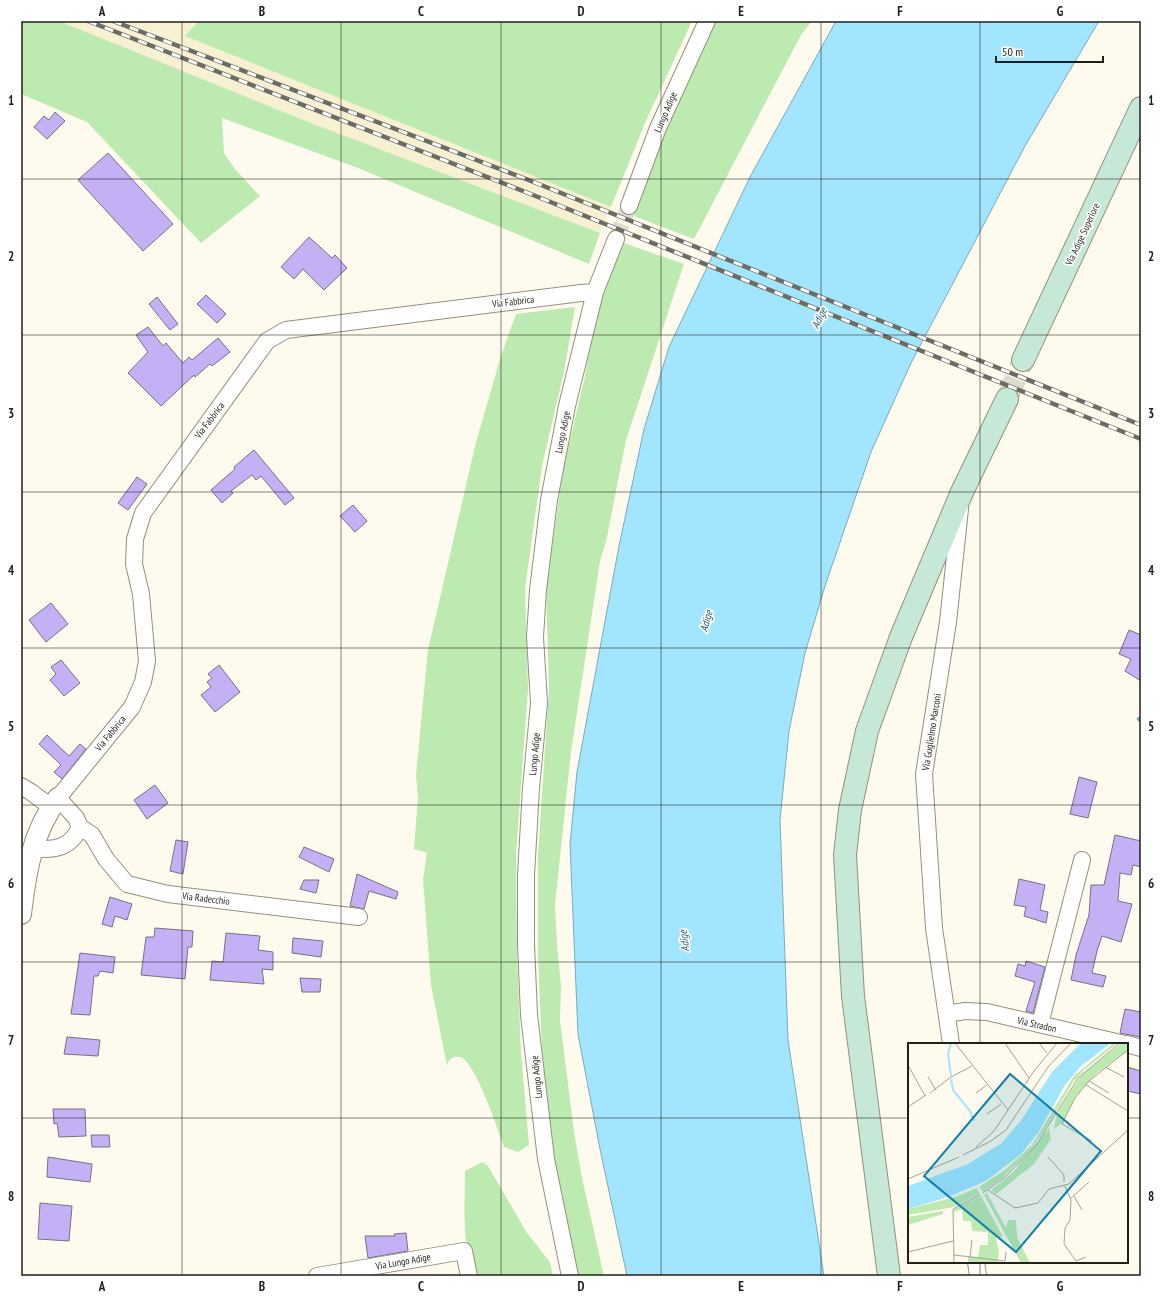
<svg xmlns="http://www.w3.org/2000/svg" width="1162" height="1297" font-family="'PT Sans Narrow',sans-serif">
	<style>
		.built { fill: #f7f0d2 }
		.green { fill: #bdeab1 }
		.water { fill: #a2e5ff; stroke: #7baab9 }
		.lines { fill: none; stroke-linecap: round; stroke-linejoin: round }
		.stream { stroke: #7baab9; stroke-width: 4.5 }
		.building { fill: #c5b0f6; stroke: #767083 }
		.minor-tunnel { stroke: #dddace; stroke-width: 16; stroke-dasharray: 16 8; stroke-linecap: butt }
		.secondary-tunnel { stroke: #dddace; stroke-width: 22; stroke-dasharray: 22 11; stroke-linecap: butt }
		.minor-casing { stroke: #94907b; stroke-width: 18 }
		.tertiary-casing { stroke: #94907b; stroke-width: 22 }
		.secondary-casing { stroke: #94907b; stroke-width: 24 }
		.minor { stroke: #fff; stroke-width: 16 }
		.tertiary { stroke: #fff; stroke-width: 20 }
		.secondary { stroke: #c5e8d7; stroke-width: 22 }
		.rail-casing { stroke: #6d6c62; stroke-width: 4.5 }
		.rail { stroke: #fff; stroke-width: 3; stroke-dasharray: 9; stroke-linecap: butt }
		.grid { fill: none; stroke: #201f17; stroke-width: 1; stroke-opacity: 0.55 }
		.labels { text-anchor: middle; stroke-width: 3.5; stroke-linejoin: round; paint-order: stroke }
		.street-label { font-size: 10px; fill: #201f17; stroke: #fff }
		.water-label { font-size: 11px; font-style: italic; fill: #2a5e70; stroke: #fff }
		.inset-river { fill: none; stroke: #a2e5ff; stroke-width: 2 }
		.inset-road { fill: none; stroke: #a5a398; stroke-width: 1 }
		.view { fill: #1080a8; fill-opacity: 0.15; stroke: #1080a8; stroke-width: 2 }
		.inset-edge { fill: none; stroke: #201f17; stroke-width: 2 }
		.neatline { fill: none; stroke: #201f17; stroke-width: 1.5 }
		.grid-label { font-size: 13px; text-anchor: middle; font-weight: bold; fill: #201f17 }
	</style>
	<rect width="100%" height="100%" fill="#fefbee"/>
	<!-- built -->
	<path class="built" d="M 59,21 L 199,21 L 185,36 L 611,207 L 600,233 L 311,123 Z"/>
	<!-- green -->
	<path class="green" d="M 21,21 L 59,21 L 311,123 L 600,233 L 589,264 L 358,168 L 222,118 L 224,153 L 234,168 L 260,196 L 201,243 L 87,122 L 21,94 Z
		M 199,21 L 692,21 L 645,123 L 611,207 L 185,36 Z
		M 715,21 L 812,21 L 801,35 L 694,239 L 631,215 L 665,131 Z
		M 621,242 L 684,264 L 626,440 L 606,542 L 600,561 L 571,752 L 555,905 L 557,944 L 561,986 L 560,1020 L 574,1132 L 582,1178 L 604,1276 L 575,1276 L 559,1196 L 546,1102 L 542,1052 L 538,954 L 538,855 L 549,688 L 546,590 L 563,470 L 585,376 L 598,298 Z
		M 575,307 L 564,372 L 542,466 L 525,589 L 528,689 L 516,854 L 517,954 L 521,1053 L 529,1145 L 518,1152 L 504,1147 C 496,1125 480,1076 465,1060 C 462,1057 458,1056 454,1057 C 449,1059 448,1062 447,1066 L 431,985 L 423,879 L 427,853 L 414,849 L 418,797 L 416,775 L 428,650 L 476,442 L 501,356 L 516,314 Z
		M 482,1162 L 488,1166 L 527,1233 L 550,1262 L 553,1276 L 475,1276 C 461,1243 465,1206 465,1171 Z"/>
	<!-- water -->
	<path class="water" d="M 836,21 L 1099,21 L 1025,146 L 911,363 L 871,452 L 825,586 L 805,653 L 789,731 L 780,820 L 788,1040 L 824,1276 L 627,1276 L 600,1149 L 578,1034 L 570,844 L 577,772 L 619,546 L 644,429 L 669,347 L 750,177 Z"/>
	<g class="lines">
		<!-- stream -->
		<path class="stream" d="M 1139,719 L 1141,720"/>
	</g>
	<!-- building -->
	<path class="building" d="M 55,112 L 65,121 L 47,139 L 34,127 L 44,116 L 49,120 Z
		M 108,153 L 173,224 L 143,251 L 78,180 Z
		M 309,237 L 332,258 L 335,255 L 347,268 L 324,290 L 303,269 L 294,279 L 281,267 Z
		M 206,295 L 226,314 L 217,323 L 197,304 Z
		M 157,297 L 178,324 L 170,330 L 149,304 Z
		M 148,327 L 163,346 L 166,343 L 183,363 L 189,357 L 192,360 L 218,338 L 230,352 L 212,366 L 210,364 L 195,377 L 194,375 L 161,406 L 128,373 L 148,352 L 136,335 Z
		M 254,450 L 294,498 L 285,505 L 261,476 L 256,480 L 252,475 L 231,491 L 233,493 L 222,503 L 211,490 L 235,469 L 234,467 Z
		M 137,477 L 147,484 L 128,510 L 118,503 Z
		M 353,505 L 367,521 L 355,532 L 340,516 Z
		M 51,603 L 68,624 L 46,642 L 29,620 Z
		M 1129,630 L 1141,635 L 1141,681 L 1125,671 L 1131,659 L 1119,654 Z
		M 61,660 L 80,683 L 64,696 L 50,680 L 56,674 L 51,667 Z
		M 219,665 L 240,692 L 215,712 L 201,695 L 211,687 L 207,682 L 212,678 L 208,674 Z
		M 47,735 L 69,756 L 80,744 L 86,749 L 62,779 L 54,772 L 61,765 L 39,744 Z
		M 1079,777 L 1097,782 L 1088,818 L 1070,814 Z
		M 155,785 L 168,803 L 147,819 L 134,800 Z
		M 1115,835 L 1141,841 L 1141,867 L 1133,865 L 1131,875 L 1120,873 L 1118,901 L 1132,904 L 1121,942 L 1102,936 L 1097,951 L 1092,973 L 1106,976 L 1103,987 L 1071,980 L 1076,955 L 1089,915 L 1091,885 L 1104,885 Z
		M 176,840 L 188,842 L 183,874 L 170,871 Z
		M 304,847 L 334,859 L 329,872 L 299,857 Z
		M 357,874 L 398,892 L 396,899 L 369,891 L 364,909 L 350,906 Z
		M 1019,879 L 1045,885 L 1040,910 L 1048,912 L 1046,923 L 1024,916 L 1026,907 L 1014,905 Z
		M 304,880 L 319,880 L 316,893 L 300,889 Z
		M 110,897 L 132,904 L 127,920 L 115,916 L 112,927 L 102,924 Z
		M 155,928 L 193,931 L 192,947 L 188,947 L 185,979 L 141,975 L 146,937 L 154,937 Z
		M 226,933 L 260,936 L 258,950 L 273,952 L 273,970 L 262,969 L 264,984 L 210,980 L 212,961 L 223,962 Z
		M 293,938 L 323,941 L 321,957 L 292,953 Z
		M 80,953 L 115,957 L 113,973 L 100,971 L 98,976 L 94,976 L 90,1015 L 71,1014 Z
		M 1026,961 L 1045,967 L 1033,1013 L 1026,1011 L 1035,982 L 1015,976 L 1018,964 L 1025,966 Z
		M 300,978 L 321,979 L 320,992 L 302,992 Z
		M 1125,1009 L 1141,1012 L 1141,1037 L 1120,1033 Z
		M 67,1037 L 100,1040 L 98,1056 L 64,1054 Z
		M 1127,1067 L 1141,1071 L 1141,1094 L 1127,1091 Z
		M 53,1109 L 85,1109 L 86,1136 L 59,1137 L 57,1123 L 54,1124 Z
		M 91,1135 L 109,1135 L 110,1147 L 92,1147 Z
		M 48,1157 L 92,1164 L 90,1182 L 47,1177 Z
		M 40,1203 L 72,1206 L 69,1241 L 38,1239 Z
		M 406,1233 L 408,1251 L 368,1258 L 365,1236 L 395,1236 L 394,1234 Z"/>
	<g class="lines">
		<!-- minor-tunnel -->
		<path class="minor-tunnel" d="M 616,239 L 629,206"/>
		<!-- secondary-tunnel -->
		<path class="secondary-tunnel" d="M 1007,399 L 1023,360"/>
		<!-- minor casing -->
		<g class="minor-casing">
			<path id="minor" d="M 629,206 L 658,128 L 707,21
				M 21,786 L 31,792 L 51,807
				M 80,827 L 92,835 L 106,859 L 127,884 L 168,894 L 359,917
				M 32,848 C 54,851 71,848 80,827 L 76,818 L 58,798 L 132,707 L 143,682 L 147,661 L 141,594 L 134,564 L 135,539 L 143,513 L 267,341 L 286,330 L 581,293 L 595,292
				M 947,1014 L 965,1011 L 987,1012 L 1125,1044
				M 1040,1024 L 1082,860
				M 951,1044 L 934,928 L 924,774 L 948,622 L 960,509
				M 1127,1044 L 1141,1048
				M 976,1262 L 978,1276
				M 317,1276 L 464,1251 L 469,1276
				M 570,1276 L 546,1159 L 529,1015 L 526,944 L 526,875 L 531,788 L 539,703 L 535,637 L 538,590 L 549,500 L 567,406 L 595,292 L 616,239"/>
		</g>
		<!-- tertiary casing -->
		<g class="tertiary-casing">
			<path id="tertiary" d="M 21,914 C 26,872 32,832 58,798"/>
		</g>
		<!-- secondary casing -->
		<g class="secondary-casing">
			<path id="secondary" d="M 1023,360 L 1141,108
				M 889,1276 L 853,996 L 845,855 L 850,810 L 867,731 L 901,637 L 962,492 L 1007,399"/>
		</g>
		<!-- minor -->
		<use href="#minor" class="minor"/>
		<!-- tertiary -->
		<use href="#tertiary" class="tertiary"/>
		<!-- secondary -->
		<use href="#secondary" class="secondary"/>
		<!-- rail casing -->
		<g class="rail-casing">
			<path id="rail" d="M 88,21 L 523,191 L 1141,439
				M 113,21 L 526,179 L 1141,425"/>
		</g>
		<!-- rail -->
		<use href="#rail" class="rail"/>
	</g>
	<!-- grid -->
	<path class="grid" d="M 182,21 L 182,1276M 341,21 L 341,1276M 501,21 L 501,1276M 661,21 L 661,1276M 821,21 L 821,1276M 980,21 L 980,1044M 21,179 L 1141,179M 21,335 L 1141,335M 21,492 L 1141,492M 21,648 L 1141,648M 21,805 L 1141,805M 21,962 L 1141,962M 21,1118 L 909,1118M 1127,1118 L 1141,1118M 980,1262 L 980,1276"/>
	<g class="labels">
		<!-- street labels -->
		<g class="street-label">
			<text transform="translate(665 112) rotate(-67)" y="4">Lungo Adige</text>
			<text transform="translate(1082 234) rotate(-65)" y="4">Via Adige Superiore</text>
			<text transform="translate(513 301) rotate(-7)" y="4">Via Fabbrica</text>
			<text transform="translate(209 420) rotate(-53)" y="4">Via Fabbrica</text>
			<text transform="translate(562 432) rotate(-79)" y="4">Lungo Adige</text>
			<text transform="translate(931 732) rotate(-81)" y="4">Via Guglielmo Marconi</text>
			<text transform="translate(110 733) rotate(-51)" y="4">Via Fabbrica</text>
			<text transform="translate(534 754) rotate(-85)" y="4">Lungo Adige</text>
			<text transform="translate(206 898) rotate(7)" y="4">Via Radecchio</text>
			<text transform="translate(1037 1024) rotate(13)" y="4">Via Stradon</text>
			<text transform="translate(536 1077) rotate(-96)" y="4">Lungo Adige</text>
			<text transform="translate(403 1261) rotate(-10)" y="4">Via Lungo Adige</text>
		</g>
		<!-- water labels -->
		<g class="water-label">
			<text transform="translate(819 318) rotate(-65)" y="4">Adige</text>
			<text transform="translate(706 621) rotate(-75)" y="4">Adige</text>
			<text transform="translate(684 941) rotate(-97)" y="4">Adige</text>
		</g>
	</g>
	<!-- overview -->
	<g transform="translate(908 1043)">
		<rect width="220" height="220" fill="#fefbee"/>
		<path d="M 206,0 L 210,0 L 176,27 L 165,39 L 137,87 L 122,107 L 94,135 L 75,149 L 71,144 L 98,126 L 124,102 L 166,33 ZM 214,0 L 220,0 L 220,7 L 188,31 L 168,53 L 154,80 L 146,86 L 148,74 L 153,63 L 174,31 ZM 141,85 L 143,96 L 126,121 L 92,148 L 88,151 L 83,147 L 105,129 ZM 69,145 L 72,151 L 46,164 L 0,172 L 0,166 L 47,154 ZM 79,150 L 98,185 L 100,177 L 108,177 L 109,194 L 122,220 L 113,220 L 76,152 ZM 73,153 L 95,194 L 88,195 L 91,210 L 89,220 L 60,220 L 60,213 L 70,215 L 72,202 L 80,202 L 80,189 L 64,188 L 63,178 L 55,178 L 54,166 L 46,169 L 46,166 ZM 35,168 L 35,171 L 0,182 L 0,174 Z" fill="#bdeab1"/>
		<path d="M 173,0 L 203,0 L 173,23 L 157,42 L 130,90 L 113,111 L 78,138 L 40,154 L 0,166 L 0,143 L 60,121 L 94,100 L 114,76 L 144,29 Z" fill="#a2e5ff"/>
		<path class="inset-river" d="M 43,33 L 40,11 L 43,0M 43,36 L 45,47 L 62,68 L 66,78"/>
		<path class="inset-road" d="M 47,0 L 100,67M 97,0 L 121,35M 131,0 L 139,10M 0,22 L 17,53M 197,24 L 216,34M 20,34 L 28,47M 181,38 L 201,50M 178,42 L 220,68M 22,50 L 43,34 L 64,23M 68,50 L 79,42M 0,64 L 18,52M 79,71 L 93,61M 184,98 L 154,81 L 167,55 L 181,38 L 220,7M 68,104 L 86,88 L 126,28 L 149,0M 55,112 L 83,98 L 98,87 L 140,24 L 163,0M 140,114 L 156,132 L 156,139M 0,136 L 51,114M 157,143 L 163,157 L 162,177 L 157,185 L 156,201 L 168,218 L 178,214M 80,147 L 107,165 L 130,160 L 141,146 L 161,141 L 220,87M 75,150 L 97,134 L 129,101 L 170,35 L 212,0M 166,153 L 174,167M 163,155 L 181,139M 0,209 L 45,198M 46,212 L 97,218 L 98,209M 62,214 L 64,197M 46,220 L 45,166 L 72,152"/>
		<path class="view" d="M 102,31 L 193,108 L 108,209 L 16,133 Z"/>
		<rect width="220" height="220" class="inset-edge"/>
	</g>
	<!-- border -->
	<rect width="1162" height="1297" fill="none" stroke="#ffffff" stroke-width="44"/>
	<!-- scale -->
	<path d="M996 56v6h107v-6" fill="none" stroke="#201f17" stroke-width="2"/>
	<text x="1002" y="56" font-size="12" fill="#201f17" stroke="#ffffff" stroke-width="3" paint-order="stroke">50 m</text>
	<rect x="22" y="22" width="1118" height="1253" class="neatline"/>
	<g class="grid-label">
		<text x="102" y="16">A</text>
		<text x="262" y="16">B</text>
		<text x="421" y="16">C</text>
		<text x="581" y="16">D</text>
		<text x="741" y="16">E</text>
		<text x="900" y="16">F</text>
		<text x="1060" y="16">G</text>
		<text x="11" y="105">1</text>
		<text x="1151" y="105">1</text>
		<text x="11" y="261">2</text>
		<text x="1151" y="261">2</text>
		<text x="11" y="418">3</text>
		<text x="1151" y="418">3</text>
		<text x="11" y="575">4</text>
		<text x="1151" y="575">4</text>
		<text x="11" y="731">5</text>
		<text x="1151" y="731">5</text>
		<text x="11" y="888">6</text>
		<text x="1151" y="888">6</text>
		<text x="11" y="1045">7</text>
		<text x="1151" y="1045">7</text>
		<text x="11" y="1201">8</text>
		<text x="1151" y="1201">8</text>
		<text x="102" y="1291">A</text>
		<text x="262" y="1291">B</text>
		<text x="421" y="1291">C</text>
		<text x="581" y="1291">D</text>
		<text x="741" y="1291">E</text>
		<text x="900" y="1291">F</text>
		<text x="1060" y="1291">G</text>
	</g>
</svg>
